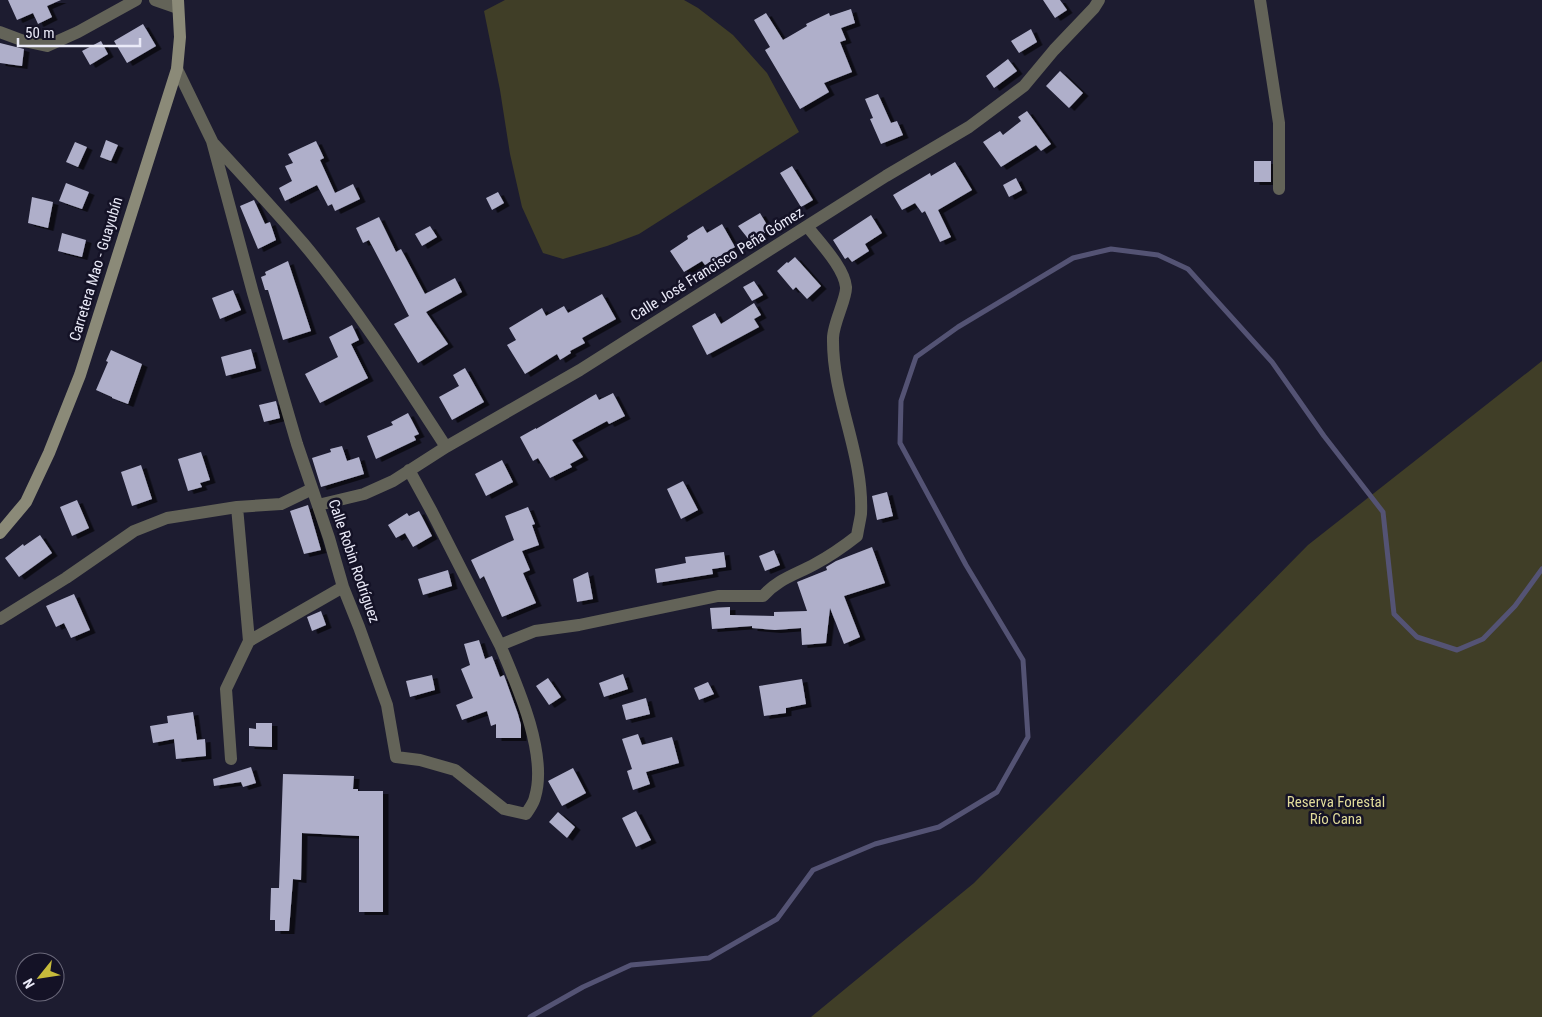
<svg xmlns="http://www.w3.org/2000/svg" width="1542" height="1017" font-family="'Roboto Condensed',sans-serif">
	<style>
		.green { fill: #403e27 }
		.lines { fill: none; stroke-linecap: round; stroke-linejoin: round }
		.stream { stroke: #545374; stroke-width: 5 }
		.building { fill: #afafca; filter: url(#shadow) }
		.minor { stroke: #636358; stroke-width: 12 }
		.secondary { stroke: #8b8a78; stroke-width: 12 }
		.labels { text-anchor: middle; stroke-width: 5; stroke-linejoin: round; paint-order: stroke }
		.street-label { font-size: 15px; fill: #eaeaf8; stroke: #141226 }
		.park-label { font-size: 15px; fill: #e1db9a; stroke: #141226 }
	</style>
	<defs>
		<filter id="shadow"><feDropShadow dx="5.5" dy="3" stdDeviation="0" flood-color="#0009"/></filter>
	</defs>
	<rect width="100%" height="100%" fill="#1d1c30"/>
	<!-- green -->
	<path class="green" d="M 505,0 L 684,0 L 698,8 L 733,35 L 767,73 L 799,132 L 639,234 L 607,246 L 563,259 L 543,253 L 522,207 L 510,154 L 500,90 L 484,11 Z
		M 1542,361 L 1542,1017 L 811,1017 L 974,883 L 1308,545 Z"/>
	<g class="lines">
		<!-- stream -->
		<path class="stream" d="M 530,1017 L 583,987 L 631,965 L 709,958 L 777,919 L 813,870 L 875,844 L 939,827 L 997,792 L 1028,737 L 1023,660 L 966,565 L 900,443 L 901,401 L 916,357 L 958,327 L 1073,258 L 1111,249 L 1158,255 L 1188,269 L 1272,362 L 1324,436 L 1383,512 L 1394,614 L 1417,637 L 1457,650 L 1483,639 L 1515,606 L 1542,569"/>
	</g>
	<!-- building -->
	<path class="building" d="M 8,0 L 61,0 L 47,6 L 52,17 L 38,24 L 33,13 L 17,20 Z
		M 1043,0 L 1060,0 L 1067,10 L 1055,18 Z
		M 851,9 L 855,23 L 841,28 L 846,40 L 840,42 L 852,72 L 824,83 L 829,92 L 800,109 L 765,50 L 770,47 L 754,20 L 766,13 L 783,40 L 807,26 L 806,24 L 829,13 L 830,16 Z
		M 143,24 L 156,46 L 127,63 L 114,41 Z
		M 1031,29 L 1037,42 L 1019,53 L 1011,41 Z
		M 101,41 L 108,54 L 90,65 L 82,51 Z
		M 0,43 L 24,49 L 22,66 L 0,63 Z
		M 1008,59 L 1017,71 L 994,88 L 986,76 Z
		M 1060,71 L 1083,93 L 1069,108 L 1046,86 Z
		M 878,94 L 891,123 L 897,121 L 903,135 L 881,144 L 870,119 L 873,118 L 865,99 Z
		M 1027,111 L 1051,144 L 1041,151 L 1036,145 L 1001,167 L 983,142 L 1000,131 L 1003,135 L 1021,121 L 1018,117 Z
		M 106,140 L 118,145 L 111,161 L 100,157 Z
		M 316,141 L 324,158 L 320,160 L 335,193 L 353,184 L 360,199 L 335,211 L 332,204 L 328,206 L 317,185 L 285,201 L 279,188 L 292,181 L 285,166 L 293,163 L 288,154 Z
		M 75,142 L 87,147 L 78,167 L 66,162 Z
		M 1254,161 L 1271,161 L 1271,182 L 1254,182 Z
		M 955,162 L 972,190 L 938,210 L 951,237 L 940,242 L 925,211 L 922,213 L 915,203 L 902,210 L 893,195 L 930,173 L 931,176 Z
		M 792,166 L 813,200 L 801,207 L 780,173 Z
		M 1016,178 L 1022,190 L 1009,197 L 1003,185 Z
		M 66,183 L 89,192 L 82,209 L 59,201 Z
		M 498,192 L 504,203 L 492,210 L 486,198 Z
		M 32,197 L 53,202 L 48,228 L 28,223 Z
		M 254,200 L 265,224 L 270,222 L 276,240 L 258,249 L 240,206 Z
		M 760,213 L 770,230 L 750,241 L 738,226 Z
		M 871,215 L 882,233 L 865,244 L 869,251 L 852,262 L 848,257 L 845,259 L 833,240 Z
		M 379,217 L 396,252 L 401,249 L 425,294 L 455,278 L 462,292 L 426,312 L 448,344 L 418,363 L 394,324 L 409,316 L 369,240 L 363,243 L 356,228 Z
		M 722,224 L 735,247 L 705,265 L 702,261 L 684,272 L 670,251 L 688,239 L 687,236 L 703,226 L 707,233 Z
		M 430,226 L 437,237 L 422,246 L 415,234 Z
		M 62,233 L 86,240 L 82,257 L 58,251 Z
		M 795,257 L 821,286 L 807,299 L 796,287 L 793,290 L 777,271 L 787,262 L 788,263 Z
		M 288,261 L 311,331 L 283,340 L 268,290 L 265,290 L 261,277 L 266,275 L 265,272 Z
		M 754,281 L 763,295 L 752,301 L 743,287 Z
		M 233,290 L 241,310 L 220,319 L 212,298 Z
		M 602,294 L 616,319 L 582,338 L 585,343 L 570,351 L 571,353 L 560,360 L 557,354 L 525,374 L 507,345 L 516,340 L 509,328 L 542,308 L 546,316 L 564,306 L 568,313 Z
		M 754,303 L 761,315 L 754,319 L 759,327 L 707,355 L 692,326 L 715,313 L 721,324 Z
		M 352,325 L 359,340 L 351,344 L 368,378 L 320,403 L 305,374 L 338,357 L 329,337 Z
		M 251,349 L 256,368 L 226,376 L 221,357 Z
		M 111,350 L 142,364 L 128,404 L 112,398 L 112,397 L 96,390 L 108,362 L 106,361 Z
		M 465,368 L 484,402 L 452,420 L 439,397 L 459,386 L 453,375 Z
		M 613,393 L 625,416 L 609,424 L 607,421 L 572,440 L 583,457 L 570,464 L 572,467 L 550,478 L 538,458 L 533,461 L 520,437 L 536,428 L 536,429 L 596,394 L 599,400 Z
		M 276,401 L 280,418 L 264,422 L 259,405 Z
		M 408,413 L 419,434 L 414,436 L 416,440 L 376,459 L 367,436 L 393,425 L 391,422 Z
		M 342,446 L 347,461 L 359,457 L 364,474 L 321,487 L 312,458 L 331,452 L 330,449 Z
		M 201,452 L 210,480 L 200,483 L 202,487 L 188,491 L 178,459 Z
		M 502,460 L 513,482 L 486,496 L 475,474 Z
		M 141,465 L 152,499 L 132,506 L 121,472 Z
		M 683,481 L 698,510 L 681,519 L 667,489 Z
		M 887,492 L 893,516 L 877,520 L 872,496 Z
		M 77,500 L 89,528 L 72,536 L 60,507 Z
		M 308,505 L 321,550 L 304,554 L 290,511 Z
		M 528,507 L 535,524 L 532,525 L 539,545 L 522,551 L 530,570 L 523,573 L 536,603 L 502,617 L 484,576 L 480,579 L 471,560 L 514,540 L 505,516 Z
		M 419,511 L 432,536 L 413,547 L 405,533 L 396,538 L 388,525 L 407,513 L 409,516 Z
		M 40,535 L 52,553 L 19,577 L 5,558 L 23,544 L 24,546 Z
		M 872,547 L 885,583 L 844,596 L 860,637 L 844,644 L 830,608 L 826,643 L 802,645 L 801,628 L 775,630 L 752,628 L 752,626 L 712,629 L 710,608 L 730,607 L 730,615 L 774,616 L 774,612 L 807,611 L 797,582 L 827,570 L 826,567 L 836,561 Z
		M 774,550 L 780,565 L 765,571 L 759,556 Z
		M 724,552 L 726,567 L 712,569 L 713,574 L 657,583 L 655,569 L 686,563 L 685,557 Z
		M 448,570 L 452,586 L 423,595 L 418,579 Z
		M 588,572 L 593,599 L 577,602 L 573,579 Z
		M 74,594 L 90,630 L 71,638 L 64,623 L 56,627 L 46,606 Z
		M 321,611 L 326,625 L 312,631 L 307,617 Z
		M 479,640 L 485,659 L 492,656 L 500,677 L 504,675 L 518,714 L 521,725 L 521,738 L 496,738 L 496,724 L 491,726 L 487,711 L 462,720 L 456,705 L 473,698 L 461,669 L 470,665 L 464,644 Z
		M 623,674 L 628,689 L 604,697 L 599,683 Z
		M 432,675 L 435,690 L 410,697 L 406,681 Z
		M 548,678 L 561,697 L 549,705 L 536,686 Z
		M 802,679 L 806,704 L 786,708 L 786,713 L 764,716 L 759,686 Z
		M 708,682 L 714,694 L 699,700 L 694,688 Z
		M 646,698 L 650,714 L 626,720 L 622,705 Z
		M 193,712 L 197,740 L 205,739 L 206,756 L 176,759 L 174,739 L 153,743 L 150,726 L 168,723 L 167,716 Z
		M 256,723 L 272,723 L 272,747 L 249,746 L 249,728 L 256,729 Z
		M 638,734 L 642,745 L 672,737 L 679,763 L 646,772 L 650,784 L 633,790 L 627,771 L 632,769 L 622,739 Z
		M 251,767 L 256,783 L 243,787 L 241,782 L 214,786 L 213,779 Z
		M 573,768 L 586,793 L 562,806 L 548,781 Z
		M 283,774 L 354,776 L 353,789 L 358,789 L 358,791 L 383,791 L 383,912 L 359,912 L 359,836 L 302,833 L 301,880 L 293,879 L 289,931 L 275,931 L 275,920 L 270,920 L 271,888 L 279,888 Z
		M 636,811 L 651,840 L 636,847 L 622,818 Z
		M 558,812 L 575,827 L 567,838 L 549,822 Z"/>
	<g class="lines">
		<!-- minor -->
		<path class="minor" d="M 155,0 L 178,8
			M 1260,0 L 1279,123 L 1279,189
			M 0,32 L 24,41 L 47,46 L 78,32 L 136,0
			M 177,69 L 212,141 L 253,293 L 297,444 L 329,538 L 343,587 L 359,627 L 387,705 L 396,757 L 420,760 L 455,770 L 504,809 L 526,814 C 529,809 534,803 535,797 C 548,754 517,685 500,645
			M 214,144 C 244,177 274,209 303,243 C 355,305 402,379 446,447
			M 409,470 L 432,512 L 500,645 L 535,631 L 579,625 L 718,596 L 763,596 C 778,579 795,575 815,564 C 830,556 843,547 857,536 C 858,529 860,521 861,514 C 864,454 832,398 833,338 C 833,323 847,298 846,287 C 844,267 819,242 807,226
			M 318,505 L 364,494 L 393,481 L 446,447 L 580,370 L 886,176 L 969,127 L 1024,86 L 1054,50 L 1094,8 L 1099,0
			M 0,619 L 66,578 L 134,531 L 167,518 L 237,507 L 281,504 L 312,489
			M 249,641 L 343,587
			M 231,759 L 226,689 L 249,641 L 237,507"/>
		<!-- secondary -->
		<path class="secondary" d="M 0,533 L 26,502 L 49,453 L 80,375 L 177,69 L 180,37 L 178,0"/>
	</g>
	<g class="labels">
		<!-- street labels -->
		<g class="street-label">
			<text transform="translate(717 264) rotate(-32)" y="5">Calle José Francisco Peña Gómez</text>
			<text transform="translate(96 269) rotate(-73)" y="5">Carretera Mao - Guayubín</text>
			<text transform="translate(354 561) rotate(71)" y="5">Calle Robin Rodríguez</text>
		</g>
		<!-- park labels -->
		<g class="park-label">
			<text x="1336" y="807">Reserva Forestal<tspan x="1336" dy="17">Río Cana</tspan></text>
		</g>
	</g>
	<!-- north arrow -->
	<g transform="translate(40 977) rotate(240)"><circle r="24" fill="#141226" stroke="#6a687a"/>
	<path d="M0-4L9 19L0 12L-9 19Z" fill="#c7bb3b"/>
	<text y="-8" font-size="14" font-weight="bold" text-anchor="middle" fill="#eaeaf8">N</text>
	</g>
	<!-- scale -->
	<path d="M18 38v8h122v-8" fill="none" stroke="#eaeaf8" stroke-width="2.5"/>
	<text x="25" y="38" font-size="15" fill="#eaeaf8" stroke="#141226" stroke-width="4" paint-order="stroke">50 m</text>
</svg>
